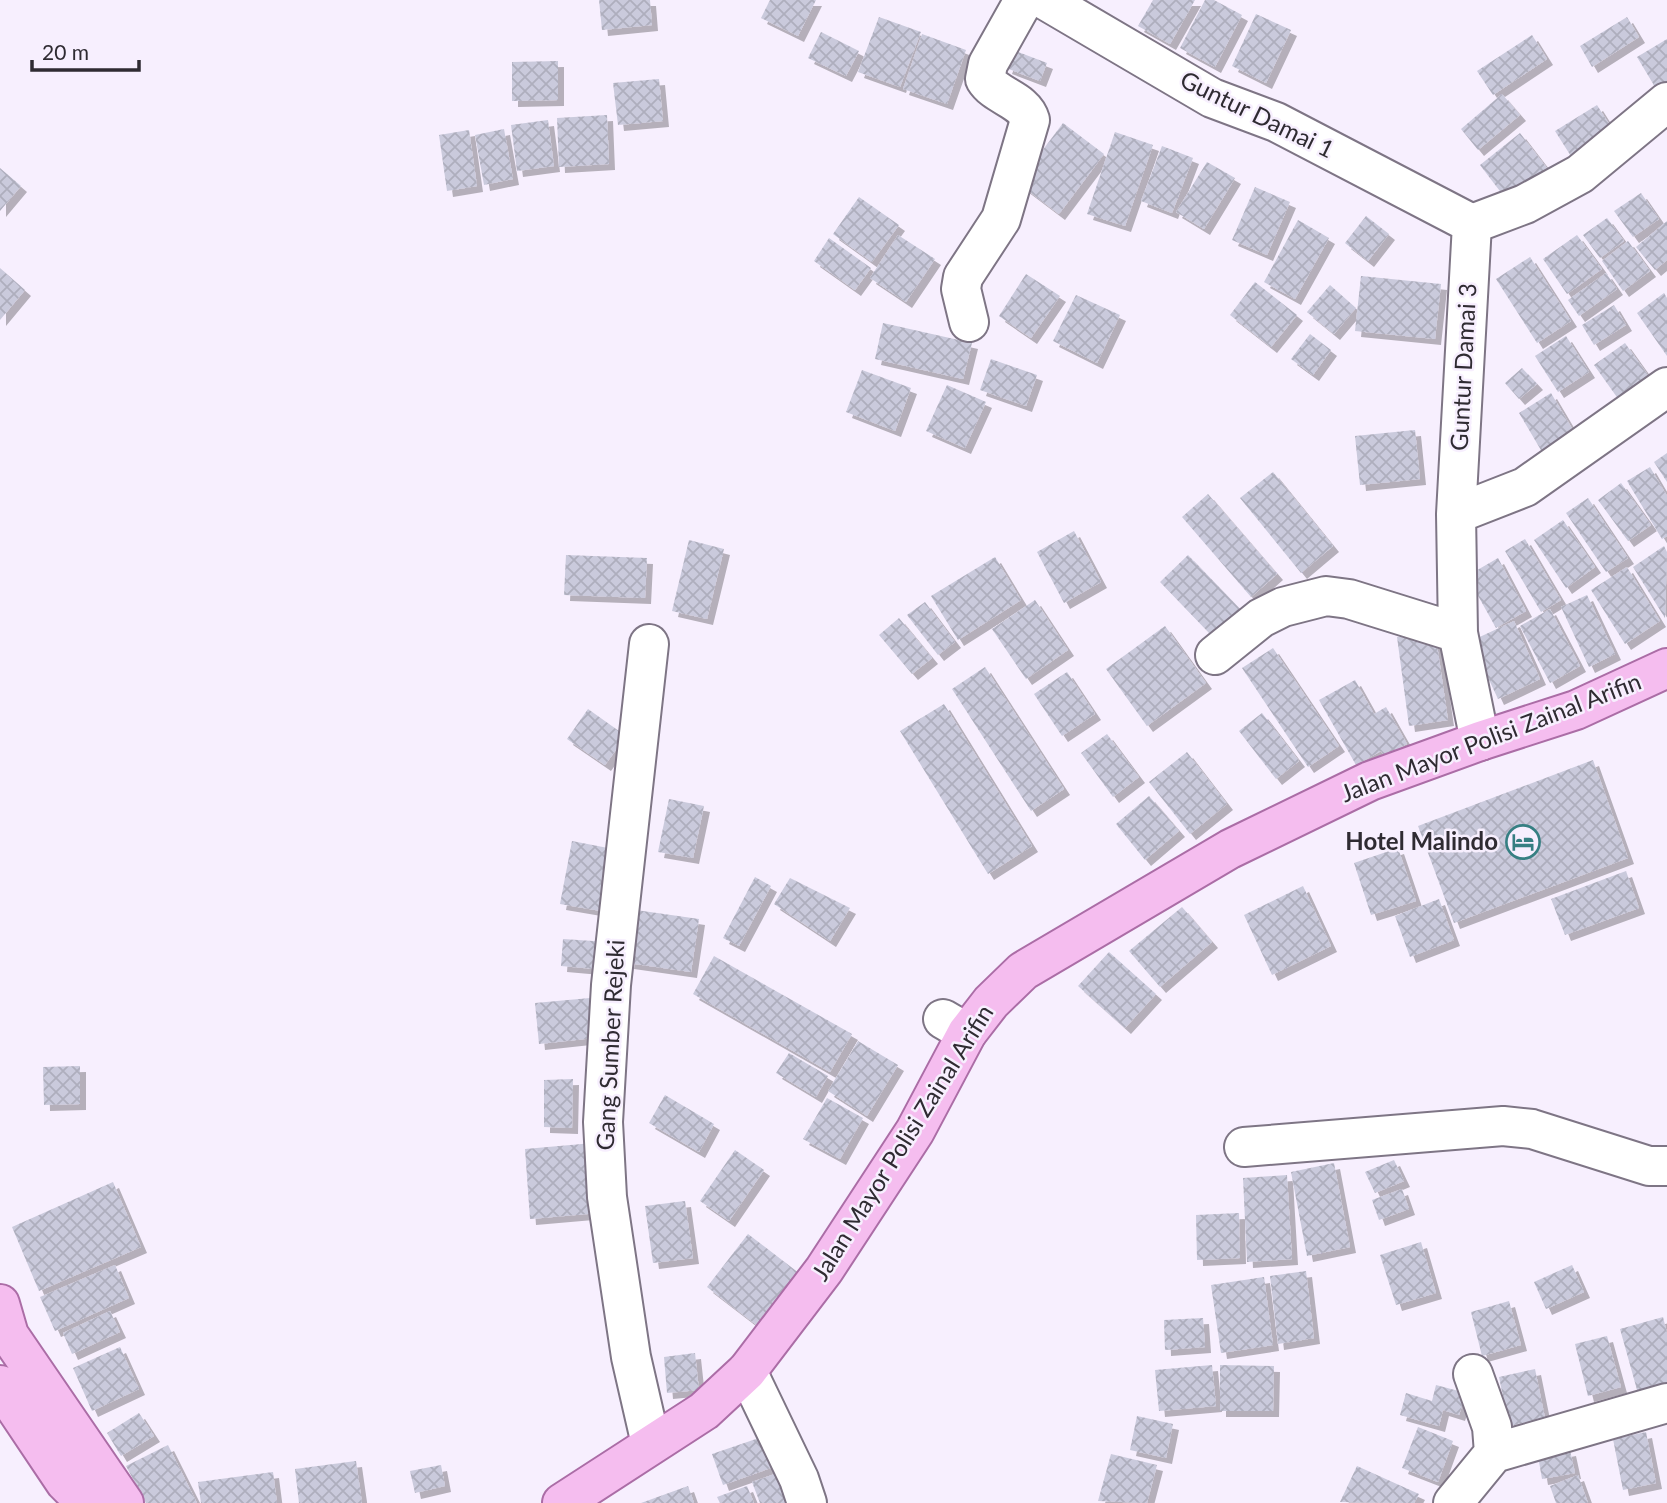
<svg xmlns="http://www.w3.org/2000/svg" width="1667" height="1503" font-family="Lato,sans-serif">
	<style>
		.building { fill: url(#building-cross-hatch); filter: url(#shadow) }
		.lines { fill: none; stroke-linecap: round; stroke-linejoin: round }
		.minor-casing { stroke: #7e7585; stroke-width: 42 }
		.major-casing { stroke: #ab6da6; stroke-width: 42 }
		.minor { stroke: #fff; stroke-width: 38 }
		.major { stroke: #f5bdef; stroke-width: 38 }
		.labels { text-anchor: middle; stroke-width: 5; stroke-linejoin: round; paint-order: stroke }
		.street-label { font-size: 24px; fill: #2f2b32; stroke: #f7effe }
		.poi-label { font-size: 24px; font-weight: bold; fill: #2f2b32; stroke: #f7effe; text-anchor: end }
	</style>
	<defs>
		<pattern id="building-cross-hatch" width="8" height="8" patternUnits="userSpaceOnUse" patternTransform="scale(1.75)"><rect width="8" height="8" fill="#cacadc"/><path d="M0 0l8 8M0 8l8-8" fill="none" stroke="#aeaebd"/></pattern>
		<filter id="shadow"><feDropShadow dx="6" dy="6" stdDeviation="0" flood-color="#0004"/></filter>
	</defs>
	<rect width="100%" height="100%" fill="#f7effe"/>
	<!-- building -->
	<path class="building" d="M 599,0 L 650,0 L 652,25 L 602,30 Z
		M 770,0 L 816,0 L 798,36 L 761,18 Z
		M 1153,0 L 1195,0 L 1170,44 L 1138,26 Z
		M 1205,0 L 1214,0 L 1242,15 L 1215,67 L 1180,48 Z
		M 1256,14 L 1291,30 L 1266,83 L 1232,66 Z
		M 879,17 L 921,32 L 900,87 L 858,72 Z
		M 1627,17 L 1639,37 L 1592,67 L 1580,46 Z
		M 821,32 L 859,51 L 846,76 L 808,58 Z
		M 922,34 L 966,50 L 947,104 L 903,89 Z
		M 1532,35 L 1547,59 L 1493,95 L 1477,71 Z
		M 1667,39 L 1667,86 L 1658,92 L 1637,57 Z
		M 1013,50 L 1047,63 L 1040,81 L 1006,68 Z
		M 558,61 L 558,100 L 512,101 L 512,62 Z
		M 659,79 L 663,121 L 618,125 L 613,83 Z
		M 1502,94 L 1520,115 L 1478,150 L 1461,129 Z
		M 1597,105 L 1616,135 L 1574,161 L 1555,131 Z
		M 607,115 L 609,164 L 559,167 L 557,118 Z
		M 548,120 L 554,166 L 517,171 L 511,125 Z
		M 1063,123 L 1104,154 L 1059,214 L 1018,183 Z
		M 504,129 L 513,179 L 484,185 L 475,135 Z
		M 469,130 L 477,186 L 447,191 L 439,135 Z
		M 1115,132 L 1153,145 L 1125,226 L 1087,214 Z
		M 1520,133 L 1553,176 L 1512,207 L 1480,165 Z
		M 1162,146 L 1193,158 L 1172,213 L 1141,201 Z
		M 1207,162 L 1235,178 L 1204,229 L 1176,212 Z
		M 0,168 L 21,186 L 0,211 Z
		M 1255,187 L 1290,202 L 1267,255 L 1232,240 Z
		M 1641,193 L 1659,219 L 1633,237 L 1614,211 Z
		M 859,197 L 899,225 L 872,262 L 833,234 Z
		M 1366,216 L 1389,234 L 1368,261 L 1345,243 Z
		M 1607,218 L 1624,241 L 1600,258 L 1583,235 Z
		M 1298,220 L 1329,238 L 1295,299 L 1264,282 Z
		M 1667,221 L 1667,260 L 1655,270 L 1636,247 Z
		M 898,235 L 935,259 L 906,302 L 870,278 Z
		M 1577,235 L 1602,269 L 1567,294 L 1543,259 Z
		M 829,238 L 871,268 L 855,290 L 814,261 Z
		M 1628,241 L 1650,271 L 1623,291 L 1602,261 Z
		M 1530,257 L 1571,321 L 1537,343 L 1496,279 Z
		M 0,268 L 25,290 L 0,320 Z
		M 1606,273 L 1617,289 L 1579,316 L 1568,300 Z
		M 1026,274 L 1060,296 L 1031,338 L 999,316 Z
		M 1361,276 L 1441,284 L 1435,339 L 1355,331 Z
		M 1255,282 L 1297,315 L 1271,347 L 1230,315 Z
		M 1330,285 L 1356,308 L 1334,334 L 1307,312 Z
		M 1664,293 L 1667,298 L 1667,356 L 1637,313 Z
		M 1076,295 L 1120,315 L 1097,363 L 1053,341 Z
		M 1614,305 L 1626,325 L 1594,345 L 1582,325 Z
		M 883,323 L 972,343 L 963,379 L 875,359 Z
		M 1310,334 L 1331,350 L 1313,375 L 1291,359 Z
		M 1566,336 L 1589,372 L 1558,392 L 1535,356 Z
		M 1625,343 L 1655,385 L 1624,407 L 1594,365 Z
		M 991,359 L 1037,375 L 1026,406 L 980,390 Z
		M 1522,368 L 1537,384 L 1519,399 L 1505,383 Z
		M 862,370 L 911,388 L 895,431 L 846,412 Z
		M 947,385 L 986,402 L 965,448 L 926,431 Z
		M 1551,393 L 1580,442 L 1548,462 L 1519,413 Z
		M 1415,430 L 1420,479 L 1360,485 L 1355,436 Z
		M 1667,453 L 1667,482 L 1654,462 Z
		M 1650,467 L 1667,496 L 1667,536 L 1662,539 L 1627,481 Z
		M 1273,472 L 1333,546 L 1301,573 L 1240,498 Z
		M 1621,483 L 1651,525 L 1628,541 L 1598,500 Z
		M 1208,494 L 1277,574 L 1251,597 L 1182,517 Z
		M 1588,498 L 1628,558 L 1606,572 L 1566,513 Z
		M 1563,520 L 1595,567 L 1566,588 L 1534,540 Z
		M 1074,531 L 1101,582 L 1064,603 L 1037,552 Z
		M 1525,539 L 1561,600 L 1541,612 L 1505,551 Z
		M 689,540 L 724,549 L 707,619 L 672,611 Z
		M 1664,546 L 1667,552 L 1665,618 L 1633,567 Z
		M 566,555 L 647,558 L 645,598 L 564,595 Z
		M 1188,555 L 1240,609 L 1212,636 L 1160,582 Z
		M 995,557 L 1021,600 L 958,640 L 931,596 Z
		M 1498,558 L 1526,611 L 1496,628 L 1467,576 Z
		M 1627,567 L 1660,621 L 1625,644 L 1591,590 Z
		M 1587,595 L 1615,654 L 1589,667 L 1561,607 Z
		M 1035,600 L 1068,650 L 1026,679 L 992,629 Z
		M 925,602 L 955,642 L 938,655 L 907,615 Z
		M 1550,609 L 1580,666 L 1550,683 L 1520,626 Z
		M 899,618 L 932,658 L 912,674 L 879,635 Z
		M 1514,621 L 1540,679 L 1498,699 L 1471,641 Z
		M 1165,626 L 1206,683 L 1147,726 L 1106,669 Z
		M 1435,631 L 1448,720 L 1409,726 L 1397,637 Z
		M 1273,648 L 1339,746 L 1308,767 L 1242,668 Z
		M 985,667 L 1064,789 L 1031,811 L 952,689 Z
		M 1067,672 L 1095,714 L 1062,736 L 1034,694 Z
		M 1355,680 L 1374,714 L 1386,707 L 1407,744 L 1384,756 L 1381,751 L 1356,765 L 1319,700 Z
		M 944,704 L 1032,846 L 988,874 L 900,731 Z
		M 588,709 L 626,736 L 605,765 L 567,739 Z
		M 1262,713 L 1299,761 L 1276,779 L 1239,731 Z
		M 1107,734 L 1139,777 L 1113,797 L 1081,753 Z
		M 1187,752 L 1227,804 L 1190,834 L 1149,782 Z
		M 1593,760 L 1628,858 L 1454,923 L 1418,826 Z
		M 1149,796 L 1179,831 L 1145,860 L 1116,824 Z
		M 669,799 L 704,806 L 693,858 L 658,852 Z
		M 572,841 L 613,849 L 601,911 L 560,904 Z
		M 1398,848 L 1416,901 L 1371,915 L 1354,863 Z
		M 1626,871 L 1639,908 L 1565,935 L 1551,899 Z
		M 755,877 L 771,886 L 739,946 L 723,938 Z
		M 790,878 L 850,908 L 830,941 L 774,904 Z
		M 1303,886 L 1331,946 L 1272,975 L 1244,915 Z
		M 1439,899 L 1454,940 L 1410,957 L 1395,916 Z
		M 1182,907 L 1212,942 L 1160,987 L 1129,951 Z
		M 636,910 L 699,919 L 691,972 L 628,963 Z
		M 563,939 L 608,942 L 606,970 L 561,966 Z
		M 1109,952 L 1156,994 L 1125,1028 L 1078,986 Z
		M 714,956 L 852,1034 L 830,1072 L 693,994 Z
		M 590,998 L 594,1038 L 539,1044 L 535,1003 Z
		M 858,1041 L 898,1065 L 867,1116 L 828,1091 Z
		M 789,1053 L 828,1076 L 816,1097 L 776,1073 Z
		M 80,1066 L 80,1104 L 44,1105 L 43,1067 Z
		M 573,1079 L 572,1128 L 544,1127 L 544,1080 Z
		M 665,1095 L 714,1124 L 699,1152 L 649,1123 Z
		M 827,1098 L 863,1118 L 840,1159 L 803,1139 Z
		M 593,1143 L 599,1213 L 530,1219 L 525,1149 Z
		M 735,1150 L 764,1170 L 729,1221 L 700,1201 Z
		M 1394,1160 L 1404,1181 L 1375,1193 L 1365,1172 Z
		M 1334,1163 L 1350,1247 L 1307,1256 L 1291,1172 Z
		M 1287,1175 L 1292,1259 L 1247,1262 L 1243,1178 Z
		M 113,1182 L 141,1247 L 39,1291 L 12,1227 Z
		M 1402,1189 L 1409,1209 L 1379,1220 L 1372,1200 Z
		M 685,1201 L 693,1258 L 653,1263 L 645,1206 Z
		M 1239,1213 L 1240,1258 L 1197,1260 L 1196,1215 Z
		M 748,1234 L 808,1280 L 767,1333 L 707,1287 Z
		M 1421,1242 L 1436,1293 L 1396,1305 L 1380,1255 Z
		M 115,1265 L 129,1298 L 55,1331 L 40,1297 Z
		M 1572,1265 L 1584,1292 L 1546,1309 L 1534,1282 Z
		M 1306,1271 L 1314,1338 L 1278,1344 L 1270,1276 Z
		M 1264,1277 L 1273,1345 L 1221,1353 L 1211,1285 Z
		M 1509,1301 L 1521,1345 L 1482,1356 L 1471,1312 Z
		M 110,1311 L 120,1332 L 72,1354 L 63,1333 Z
		M 1663,1317 L 1667,1333 L 1667,1389 L 1639,1397 L 1620,1329 Z
		M 1203,1318 L 1205,1347 L 1165,1350 L 1164,1320 Z
		M 1607,1336 L 1621,1387 L 1588,1396 L 1575,1344 Z
		M 120,1347 L 139,1389 L 92,1411 L 73,1368 Z
		M 695,1353 L 699,1390 L 667,1393 L 664,1357 Z
		M 1212,1365 L 1216,1406 L 1159,1411 L 1155,1370 Z
		M 1220,1365 L 1274,1366 L 1273,1411 L 1220,1411 Z
		M 1535,1369 L 1545,1418 L 1509,1426 L 1499,1377 Z
		M 1436,1385 L 1466,1393 L 1459,1415 L 1443,1410 L 1439,1426 L 1400,1415 L 1406,1393 L 1432,1401 Z
		M 139,1413 L 154,1436 L 121,1456 L 107,1433 Z
		M 1137,1416 L 1173,1424 L 1166,1458 L 1130,1450 Z
		M 1418,1427 L 1453,1441 L 1438,1482 L 1402,1468 Z
		M 1646,1432 L 1656,1483 L 1623,1490 L 1613,1439 Z
		M 771,1434 L 782,1464 L 723,1485 L 712,1454 Z
		M 168,1445 L 197,1503 L 146,1503 L 126,1466 Z
		M 1570,1450 L 1575,1473 L 1542,1479 L 1538,1456 Z
		M 1111,1454 L 1157,1465 L 1147,1503 L 1098,1501 Z
		M 356,1461 L 362,1503 L 299,1503 L 295,1469 Z
		M 441,1465 L 445,1486 L 415,1493 L 410,1471 Z
		M 1357,1466 L 1419,1494 L 1414,1503 L 1340,1502 Z
		M 783,1471 L 795,1503 L 760,1503 L 752,1482 Z
		M 273,1472 L 277,1503 L 201,1503 L 198,1482 Z
		M 1578,1475 L 1588,1503 L 1556,1503 L 1550,1486 Z
		M 688,1486 L 694,1503 L 641,1503 Z
		M 747,1486 L 754,1503 L 720,1503 L 717,1497 Z"/>
	<g class="lines">
		<!-- minor casing -->
		<g class="minor-casing">
			<path id="minor" d="M 1045,0 L 1212,98 L 1276,122 L 1472,224
				M 969,322 L 961,289 L 963,277 L 1001,219 L 1030,120 C 1024,99 996,97 985,79 L 988,64 L 1024,0
				M 1456,514 L 1525,487 L 1667,387
				M 649,644 L 611,985 L 603,1122 L 607,1197 L 631,1357 L 651,1444
				M 1215,655 L 1261,618 L 1283,607 L 1326,596 L 1349,599 L 1458,633
				M 1480,741 L 1458,633 L 1456,514 L 1472,224 L 1525,204 L 1580,174 L 1667,102
				M 943,1019 L 967,1033
				M 1244,1147 L 1503,1126 L 1532,1129 L 1649,1166 L 1667,1166
				M 747,1371 L 799,1479 L 807,1503
				M 1494,1453 L 1667,1403
				M 1453,1503 L 1494,1453 L 1492,1427 L 1473,1374"/>
		</g>
		<!-- major casing -->
		<g class="major-casing">
			<path id="major" d="M 0,1304 L 9,1335 L 124,1503
				M 0,1385 L 65,1482 L 86,1503
				M 562,1503 L 704,1411 L 747,1371 L 824,1270 L 915,1131 L 967,1033 L 991,1002 L 1023,971 L 1230,849 L 1370,781 L 1480,741 L 1576,710 L 1667,668"/>
		</g>
		<!-- minor -->
		<use href="#minor" class="minor"/>
		<!-- major -->
		<use href="#major" class="major"/>
	</g>
	<!-- icons -->
	<defs>
		<g id="hotel-ring" transform="scale(1.75)"><circle r="9.5" fill="#f7effe" stroke="#367f82" stroke-width="1.5"/><path d="M-6-4.5h1.5V1H6V5H4.5V3h-9V5H-6ZM-4 0a1.8 1.8 0 1 1 3.6 0ZM.5 0V-2.5h3Q6-2.5 6 0Z" fill="#367f82"/></g>
	</defs>
	<g fill-rule="evenodd">
		<use href="#hotel-ring" x="1523" y="842"/>
	</g>
	<g class="labels">
		<!-- street labels -->
		<g class="street-label">
			<text transform="translate(1257 115) rotate(26)" y="8">Guntur Damai 1</text>
			<text transform="translate(1464 367) rotate(-87)" y="8">Guntur Damai 3</text>
			<text transform="translate(1491 738) rotate(-21)" y="8">Jalan Mayor Polisi Zainal Arifin</text>
			<text transform="translate(611 1045) rotate(-87)" y="8">Gang Sumber Rejeki</text>
			<text transform="translate(903 1143) rotate(-58)" y="8">Jalan Mayor Polisi Zainal Arifin</text>
		</g>
		<!-- poi labels -->
		<g class="poi-label">
			<text x="1498" y="850">Hotel Malindo</text>
		</g>
	</g>
	<!-- scale -->
	<path d="M32 60v10h107v-10" fill="none" stroke="#2f2b32" stroke-width="3.5"/>
	<text x="42" y="60" font-size="21" fill="#2f2b32" stroke="#f7effe" stroke-width="5" paint-order="stroke">20 m</text>
</svg>
